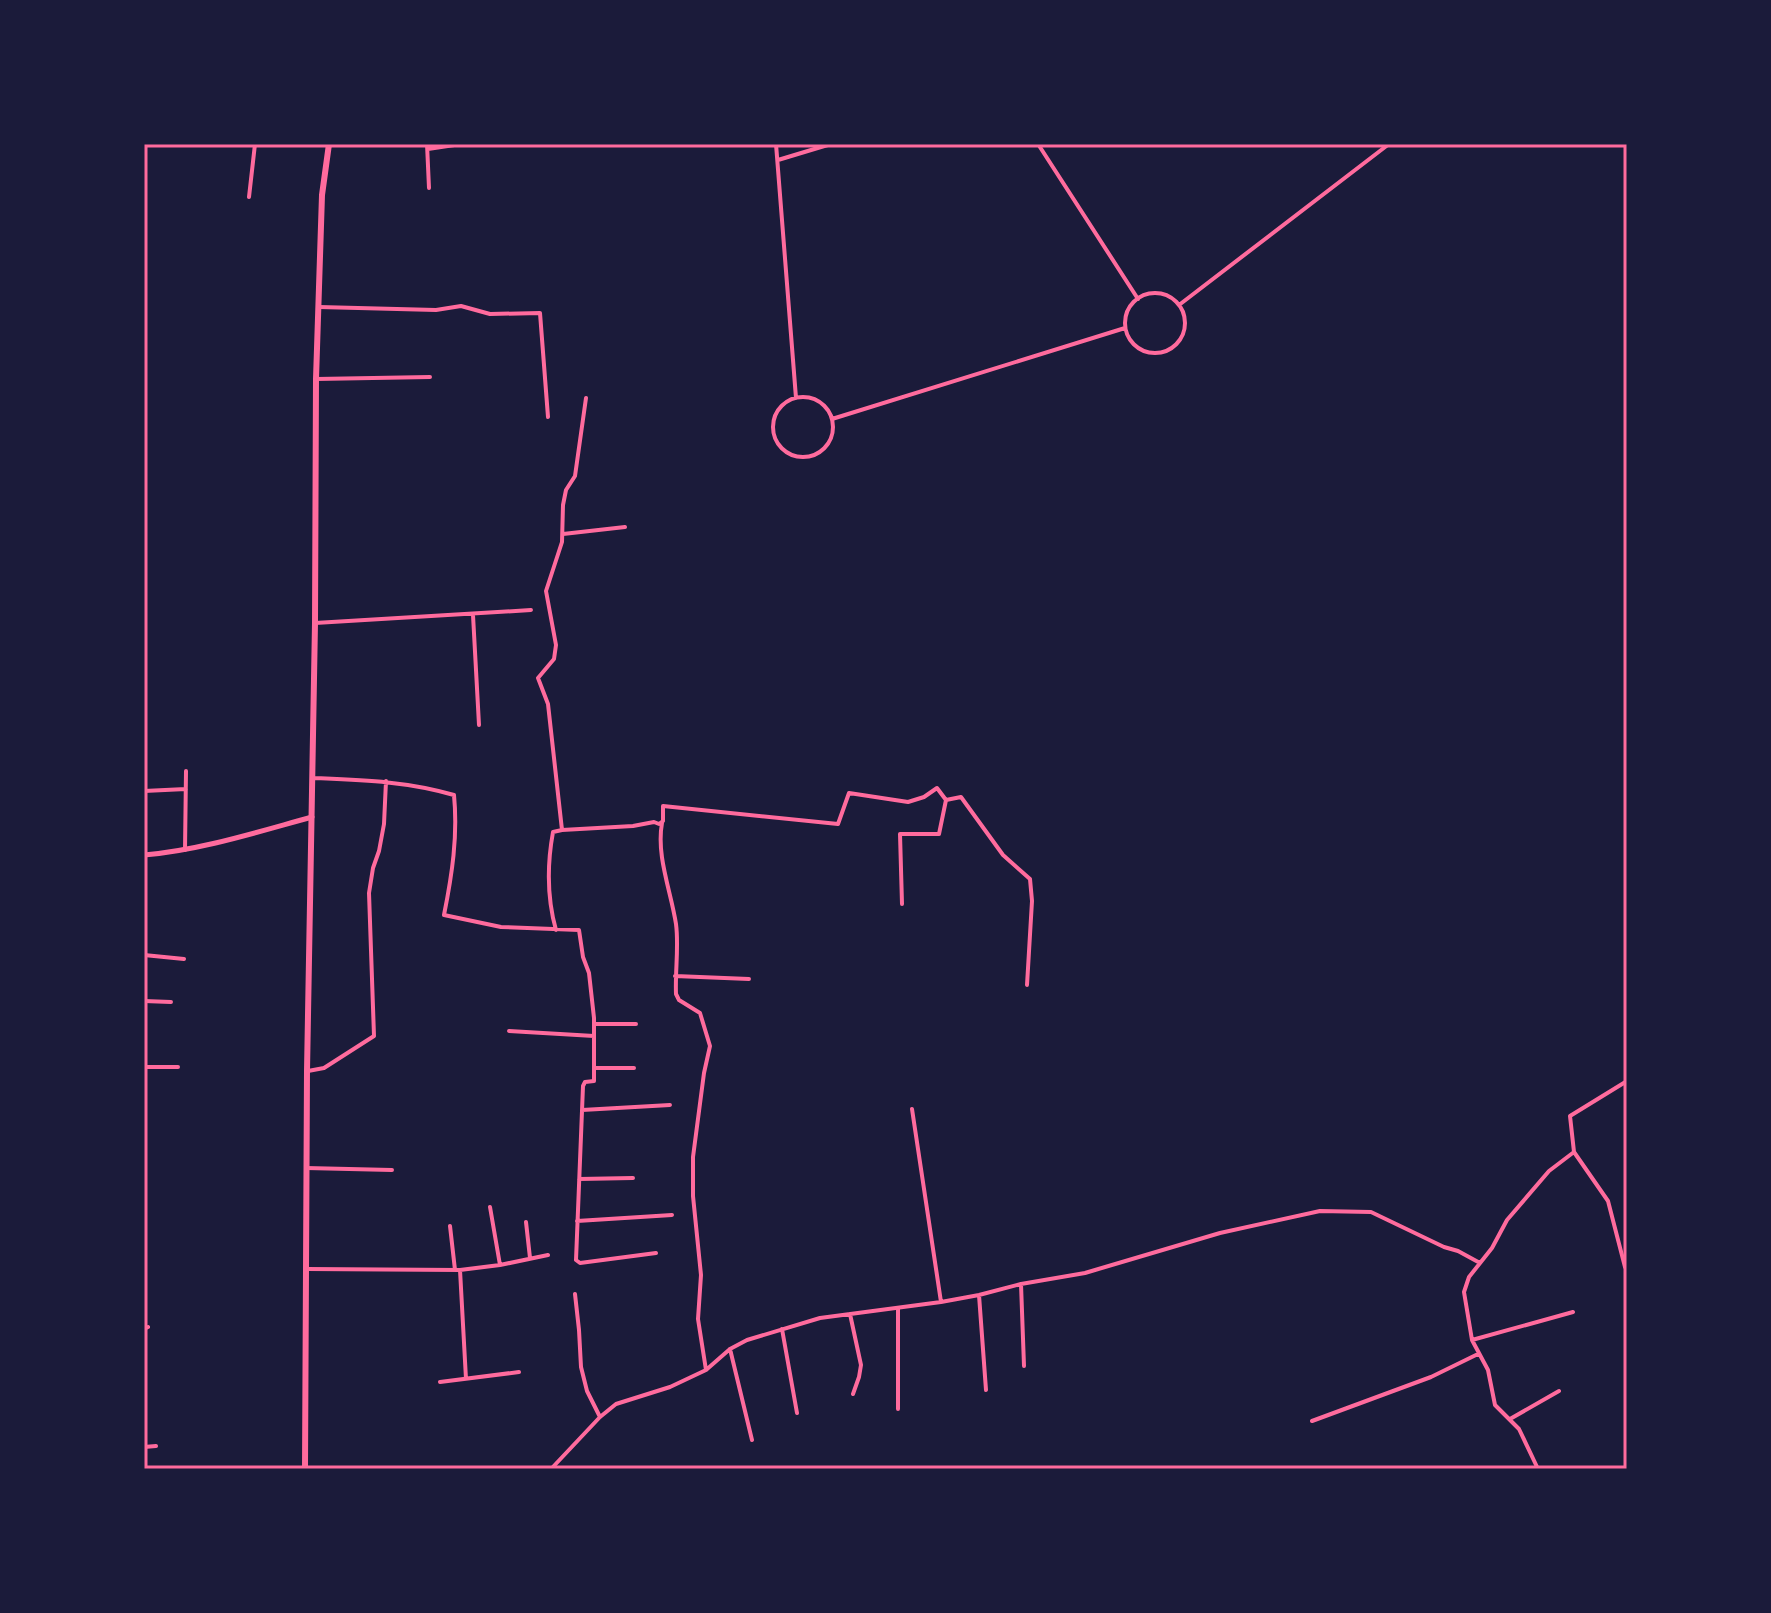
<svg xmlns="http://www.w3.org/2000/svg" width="1771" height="1613" font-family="Jost,sans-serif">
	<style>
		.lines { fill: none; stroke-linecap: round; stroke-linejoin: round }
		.minor { stroke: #ff6b9d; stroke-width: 4 }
		.tertiary { stroke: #ff6b9d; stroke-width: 5 }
		.secondary { stroke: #ff6b9d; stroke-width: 6 }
		.neatline { fill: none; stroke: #ff6b9d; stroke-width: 3 }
	</style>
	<rect width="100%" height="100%" fill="#1b1b3a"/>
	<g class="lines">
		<!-- minor -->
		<path class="minor" d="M 427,144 L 429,188
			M 776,144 L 796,398
			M 1038,144 L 1138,299
			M 428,149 L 461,144
			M 778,160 L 831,144
			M 249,197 L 255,144
			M1125 323a30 30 0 1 1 60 0a30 30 0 1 1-60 0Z
			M 1179,305 L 1389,144
			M 319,307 L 436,310 L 461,306 L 490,314 L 540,313 L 548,417
			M 316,379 L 430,377
			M773 427a30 30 0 1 1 60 0a30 30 0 1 1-60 0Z
			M 832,419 L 1125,328
			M 563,534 L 625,527
			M 473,615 L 479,725
			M 315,623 L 531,610
			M 312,778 C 361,780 406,781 454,795 C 458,836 452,875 444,915 L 501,927 L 579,930 L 583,957 L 589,973 L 594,1018 L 594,1081 L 585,1082 L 583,1086 L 576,1260 L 580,1263 L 656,1253
			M 144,791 L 186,789
			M 662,823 C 656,856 671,891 676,924 C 679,946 675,971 676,994 L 679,1000 L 700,1013 L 710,1046 L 704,1073 L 693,1157 L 693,1196 L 701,1275 L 698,1319 L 706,1370
			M 562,830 L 633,826 L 654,822 L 659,824 L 663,821 L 663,806 L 838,824 L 849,793 L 908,802 L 924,797 L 937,788 L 946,800 L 961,797 L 1003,855 L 1030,879 L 1032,901 L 1027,985
			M 185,850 L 186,771
			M 902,904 L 900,834 L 939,834 L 946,800
			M 556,930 C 547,898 547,865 553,832 L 562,830 L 548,704 L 538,678 L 554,659 L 556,645 L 546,591 L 562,542 L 563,505 L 566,490 L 575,476 L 586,398
			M 144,955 L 184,959
			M 675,976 L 749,979
			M 144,1001 L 171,1002
			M 595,1024 L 636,1024
			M 509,1031 L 594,1036
			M 144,1067 L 178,1067
			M 594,1068 L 634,1068
			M 308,1071 L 324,1068 L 374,1036 L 369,893 L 373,868 L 379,851 L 384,824 L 386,781
			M 912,1109 L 941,1302
			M 582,1110 L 670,1105
			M 1574,1152 L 1608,1201 L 1625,1267
			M 306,1168 L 392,1170
			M 579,1179 L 633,1178
			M 490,1207 L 500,1265
			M 577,1221 L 672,1215
			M 526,1222 L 530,1258
			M 450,1226 L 455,1270
			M 307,1269 L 460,1270 L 500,1265 L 548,1255
			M 460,1270 L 466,1379
			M 1021,1284 L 1024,1366
			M 575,1294 L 579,1330 L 581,1367 L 587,1391 L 600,1417
			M 979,1295 L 986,1390
			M 850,1314 L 861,1365 L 859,1377 L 853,1394
			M 144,1329 L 148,1327
			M 782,1329 L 797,1413
			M 1472,1340 L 1573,1312
			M 730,1349 L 752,1440
			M 440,1382 L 519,1372
			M 898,1409 L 898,1309
			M 1510,1419 L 1559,1391
			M 1312,1421 L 1431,1377 L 1478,1354
			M 144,1447 L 156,1446
			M 551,1469 L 600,1417 L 616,1404 L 670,1387 L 706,1370 L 730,1349 L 747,1340 L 820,1318 L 941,1302 L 979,1295 L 1021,1284 L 1085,1273 L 1220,1233 L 1320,1211 L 1371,1212 L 1444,1247 L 1458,1251 L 1480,1263
			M 1538,1469 L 1519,1429 L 1495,1405 L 1488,1370 L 1472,1340 L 1464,1292 L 1469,1277 L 1492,1248 L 1507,1220 L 1549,1171 L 1574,1152 L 1570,1116 L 1627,1081"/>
		<!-- tertiary -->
		<path class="tertiary" d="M 144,855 C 201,850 257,832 312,817"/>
		<!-- secondary -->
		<path class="secondary" d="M 305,1469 L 307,1071 L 315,623 L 316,379 L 322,195 L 329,144"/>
	</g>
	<!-- border -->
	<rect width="1771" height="1613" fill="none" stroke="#1b1b3a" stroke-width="292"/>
	<rect x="146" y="146" width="1479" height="1321" class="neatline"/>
</svg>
